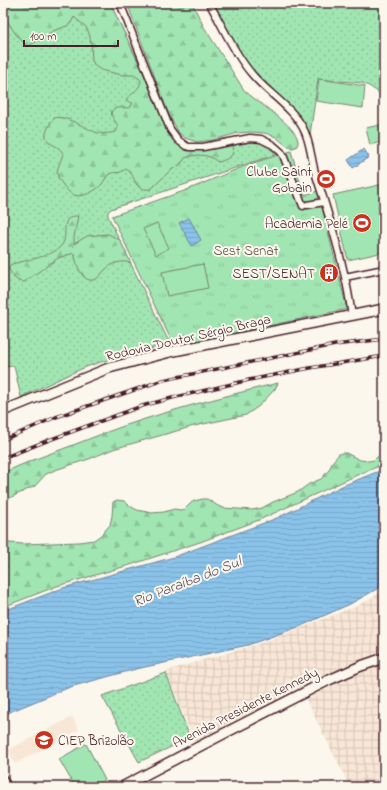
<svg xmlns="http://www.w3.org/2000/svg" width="387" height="790" font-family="'Indie Flower',sans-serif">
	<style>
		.built { fill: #f8e7d6 }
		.industrial { fill: url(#industrial-grid) }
		.grass { fill: url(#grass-dots); stroke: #76826e }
		.forest { fill: url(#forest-firs); stroke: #76826e }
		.park { fill: url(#park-tufts); stroke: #76826e }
		.garden { fill: #a1e6b2; stroke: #76826e }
		.water { fill: url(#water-rules); stroke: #70819d }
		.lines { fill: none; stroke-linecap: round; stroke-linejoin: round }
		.street-casing { stroke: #4a1f2b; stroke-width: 9 }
		.secondary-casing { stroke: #4a1f2b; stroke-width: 12 }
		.street { stroke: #fbf7ec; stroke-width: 6 }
		.secondary { stroke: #fbf7ec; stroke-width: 9 }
		.rail-casing { stroke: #4a1f2b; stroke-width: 3.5 }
		.rail { stroke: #fbf7ec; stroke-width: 2; stroke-dasharray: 6; stroke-linecap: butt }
		.labels { text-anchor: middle; stroke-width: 4; stroke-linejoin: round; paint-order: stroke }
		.poi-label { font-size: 14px; fill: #4a1f2b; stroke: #fbf7ec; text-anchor: end }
		.park-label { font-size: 14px; fill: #60514d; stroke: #fbf7ec }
		.street-label { font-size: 14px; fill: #4a1f2b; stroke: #fbf7ec }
		.water-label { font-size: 15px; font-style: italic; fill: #5d5064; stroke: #fbf7ec }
	</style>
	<defs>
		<pattern id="industrial-grid" width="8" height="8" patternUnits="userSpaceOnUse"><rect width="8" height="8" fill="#f8e7d6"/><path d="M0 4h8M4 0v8" fill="none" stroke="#d6c6b8"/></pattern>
		<pattern id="grass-dots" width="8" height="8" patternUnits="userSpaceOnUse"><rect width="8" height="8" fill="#a1e6b2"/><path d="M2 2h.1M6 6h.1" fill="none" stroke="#8cc599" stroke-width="1.8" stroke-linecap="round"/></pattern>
		<pattern id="forest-firs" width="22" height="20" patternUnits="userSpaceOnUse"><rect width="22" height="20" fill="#a1e6b2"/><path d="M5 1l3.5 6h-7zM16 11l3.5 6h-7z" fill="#8cc599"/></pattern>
		<pattern id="park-tufts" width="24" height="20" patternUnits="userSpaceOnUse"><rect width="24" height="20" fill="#a1e6b2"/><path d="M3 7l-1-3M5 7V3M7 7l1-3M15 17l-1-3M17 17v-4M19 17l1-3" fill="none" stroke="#8cc599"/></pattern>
		<pattern id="water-rules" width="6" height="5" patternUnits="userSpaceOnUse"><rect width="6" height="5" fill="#8ac3e9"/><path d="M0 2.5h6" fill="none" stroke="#79a7c8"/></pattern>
	</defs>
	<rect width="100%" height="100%" fill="#fbf7ec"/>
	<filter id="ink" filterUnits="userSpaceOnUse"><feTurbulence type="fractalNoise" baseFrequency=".025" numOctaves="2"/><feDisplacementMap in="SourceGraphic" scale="8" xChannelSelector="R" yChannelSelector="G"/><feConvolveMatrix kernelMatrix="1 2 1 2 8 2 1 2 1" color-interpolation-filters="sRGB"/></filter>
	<g filter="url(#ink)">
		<!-- built -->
		<path class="built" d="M 72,717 L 79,730 L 15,764 L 8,750 Z"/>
		<!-- industrial -->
		<path class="industrial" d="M 384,591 L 384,653 L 352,665 L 239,723 L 195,743 L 166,671 L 258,644 L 357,606 Z
			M 384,664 L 384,787 L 350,787 L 306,699 L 367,668 Z"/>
		<!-- grass -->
		<path class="grass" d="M 3,3 L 110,3 L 144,74 L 168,133 L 176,143 L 181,147 L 191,151 L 198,151 L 251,142 C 261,142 272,144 277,154 L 129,203 L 111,209 L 108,212 L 108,216 L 144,291 L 170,344 C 142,351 113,357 86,367 C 64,376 43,387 21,397 L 14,366 L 3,367 Z
			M 212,3 L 384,3 L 384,96 L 369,86 L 362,83 L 318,79 L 310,135 C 300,110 274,99 258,79 C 239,56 226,29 212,3 Z
			M 166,673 L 190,738 L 139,762 L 102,696 Z"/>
		<!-- forest -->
		<path class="forest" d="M 3,3 L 110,3 L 144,74 L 168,133 L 176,143 L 181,147 L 191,151 L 212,149 L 233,144 C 233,147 234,149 233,152 C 232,158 224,160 219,162 C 216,161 214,159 210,157 C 202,154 193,155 185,158 L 181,164 L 171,170 L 151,189 C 131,191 138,176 126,169 C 124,170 122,171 121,172 C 117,173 112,172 109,174 C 106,177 104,181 102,184 C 96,191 83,198 74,195 C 69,193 66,189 63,185 C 55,174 56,172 61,160 C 61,159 63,155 63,154 C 61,144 39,145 48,128 C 49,125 52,120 55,118 C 64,114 88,130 98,133 C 104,134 111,133 116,132 L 118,127 C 117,124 115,121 113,118 C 106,105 124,108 130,108 L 133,103 L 129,102 L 126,99 C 132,94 141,88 141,80 L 134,75 L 122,75 L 101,70 L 95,66 L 92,61 L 91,42 L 89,33 L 86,27 L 74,17 L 71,23 L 67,26 L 53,31 L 27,47 L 15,33 L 6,19 L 3,18 Z
			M 127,3 L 192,3 L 204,27 L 244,90 C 256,102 296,125 298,141 C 298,144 298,144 296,147 L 293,148 L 288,147 L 276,137 L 265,133 L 250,132 L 238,133 L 213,140 L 197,142 L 185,138 L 179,133 L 169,115 Z
			M 75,216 L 78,216 L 74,237 L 74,244 L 87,236 L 108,234 L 120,240 L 131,263 C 122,260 111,263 105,270 C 102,272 100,277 96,279 C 91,282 84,279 81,273 C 77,267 76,259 74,253 L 58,258 L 24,282 C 16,282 12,275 9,269 L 10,265 L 12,264 C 26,260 52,257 61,246 C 70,236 58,219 75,216 Z
			M 278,383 L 275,389 L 259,406 L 246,415 L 194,426 L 113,449 L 89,459 L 55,470 L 46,474 L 35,486 L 3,501 L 3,473 C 24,463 46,455 68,447 C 94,437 119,427 145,419 C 189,405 234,394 278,383 Z
			M 384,451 L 384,464 L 357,475 L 259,520 L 200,542 L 130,565 L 57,586 L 3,607 L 3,544 L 9,543 L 23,544 L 79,542 L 94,540 L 101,535 L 110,525 L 112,516 L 113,502 L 117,500 L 124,501 L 130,506 L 137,510 L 152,513 L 164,512 L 174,509 L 181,510 L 185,509 L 191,503 L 194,501 L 203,499 L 207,499 L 218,506 L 223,508 L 252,510 L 262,508 L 273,502 L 298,492 L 309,484 L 321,479 L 329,470 L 333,461 L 339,454 L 342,453 L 346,453 L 360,460 L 369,461 L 374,460 Z"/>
		<!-- park -->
		<path class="park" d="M 291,151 L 304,195 L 318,191 L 347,309 L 174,346 L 112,216 L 187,190 L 247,165 Z"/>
		<!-- garden -->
		<path class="garden" d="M 319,79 L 365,86 L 363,108 L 316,101 Z
			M 384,124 L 384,141 L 370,145 L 366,128 Z
			M 384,184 L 384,252 L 348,260 L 333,195 Z
			M 157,223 L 169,248 L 156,255 L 143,229 Z
			M 203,264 L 208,288 L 167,296 L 162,272 Z
			M 86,744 L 105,780 L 91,787 L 75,787 L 59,759 Z"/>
		<!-- water -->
		<path class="water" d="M 364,149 L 369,157 L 353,168 L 348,160 Z
			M 189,218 L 201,240 L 192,246 L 179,223 Z
			M 384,469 L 384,585 L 350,604 L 301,626 L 248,645 L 136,669 L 70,687 L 12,711 L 3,716 L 3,611 L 63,588 L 174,557 L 277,518 L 342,486 Z"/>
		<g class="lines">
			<!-- street casing -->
			<g class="street-casing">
				<path id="street" d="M 120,3 L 170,129 L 178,140 L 186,146 L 189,147 L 203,147 L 250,138 L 261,139 L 273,145 L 281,152 L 283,155 L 303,206
					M 209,3 C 223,26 233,52 251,73 C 266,92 292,107 303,128 C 310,140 311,158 315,172 C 326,206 337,241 345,277 C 348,289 350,303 352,316
					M 307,205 L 324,202
					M 345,277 L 384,269
					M 3,778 L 8,787"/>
			</g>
			<!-- secondary casing -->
			<g class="secondary-casing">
				<path id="secondary" d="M 3,411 L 109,368 L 174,351 L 384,309
					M 122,787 L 227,732 L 329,680 L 361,666 L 384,658"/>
			</g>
			<!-- street -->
			<use href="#street" class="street"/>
			<!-- secondary -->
			<use href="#secondary" class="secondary"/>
			<!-- rail casing -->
			<g class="rail-casing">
				<path id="rail" d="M 3,440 L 56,417 L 163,380 L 335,345 L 384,339
					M 3,458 L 49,440 L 142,406 L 172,398 L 249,380 L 310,368 L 384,356"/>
			</g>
			<!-- rail -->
			<use href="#rail" class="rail"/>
		</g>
	</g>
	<!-- icons -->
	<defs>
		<g id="stadium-disc" transform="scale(1)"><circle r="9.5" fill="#c8321e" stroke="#fbf7ec"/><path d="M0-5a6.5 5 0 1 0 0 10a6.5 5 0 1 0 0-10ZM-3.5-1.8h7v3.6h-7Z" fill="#fff"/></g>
		<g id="building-disc" transform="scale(1)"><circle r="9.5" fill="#c8321e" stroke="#fbf7ec"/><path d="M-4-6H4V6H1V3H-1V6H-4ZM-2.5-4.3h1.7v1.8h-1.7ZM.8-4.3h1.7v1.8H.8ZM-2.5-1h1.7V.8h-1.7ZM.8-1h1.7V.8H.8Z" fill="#fff"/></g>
		<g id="school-disc" transform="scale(1)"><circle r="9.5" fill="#c8321e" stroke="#fbf7ec"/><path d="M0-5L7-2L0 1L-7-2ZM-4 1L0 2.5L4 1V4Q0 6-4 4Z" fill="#fff"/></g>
	</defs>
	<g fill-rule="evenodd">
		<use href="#stadium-disc" x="326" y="179"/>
		<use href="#stadium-disc" x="362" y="223"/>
		<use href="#building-disc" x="329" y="273"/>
		<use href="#school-disc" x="44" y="740"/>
	</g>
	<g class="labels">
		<!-- poi labels -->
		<g class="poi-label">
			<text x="312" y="176">Clube Saint<tspan x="312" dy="16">Gobain</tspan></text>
			<text x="348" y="228">Academia Pelé</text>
			<text x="315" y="278">SEST/SENAT</text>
			<text x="58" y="745" text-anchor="start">CIEP Brizolão</text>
		</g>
		<!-- park labels -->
		<g class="park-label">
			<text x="246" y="255">Sest Senat</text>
		</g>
		<!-- street labels -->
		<g class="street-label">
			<text transform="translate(188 337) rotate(-13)" y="5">Rodovia Doutor Sérgio Braga</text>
			<text transform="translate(245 707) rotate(-27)" y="5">Avenida Presidente Kennedy</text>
		</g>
		<!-- water labels -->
		<g class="water-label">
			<text transform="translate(187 581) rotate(-21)" y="5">Rio Paraíba do Sul</text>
		</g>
	</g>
	<!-- margin -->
	<rect width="387" height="790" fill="none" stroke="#fbf7ec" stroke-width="16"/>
	<rect x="8" y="8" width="371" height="774" fill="none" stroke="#4a1f2b" stroke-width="1.5" filter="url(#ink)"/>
	<!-- scale -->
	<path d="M24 40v6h94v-6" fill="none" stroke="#4a1f2b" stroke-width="2"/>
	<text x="30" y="40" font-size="12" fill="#4a1f2b" stroke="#fbf7ec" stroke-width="3" paint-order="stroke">100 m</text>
</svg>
